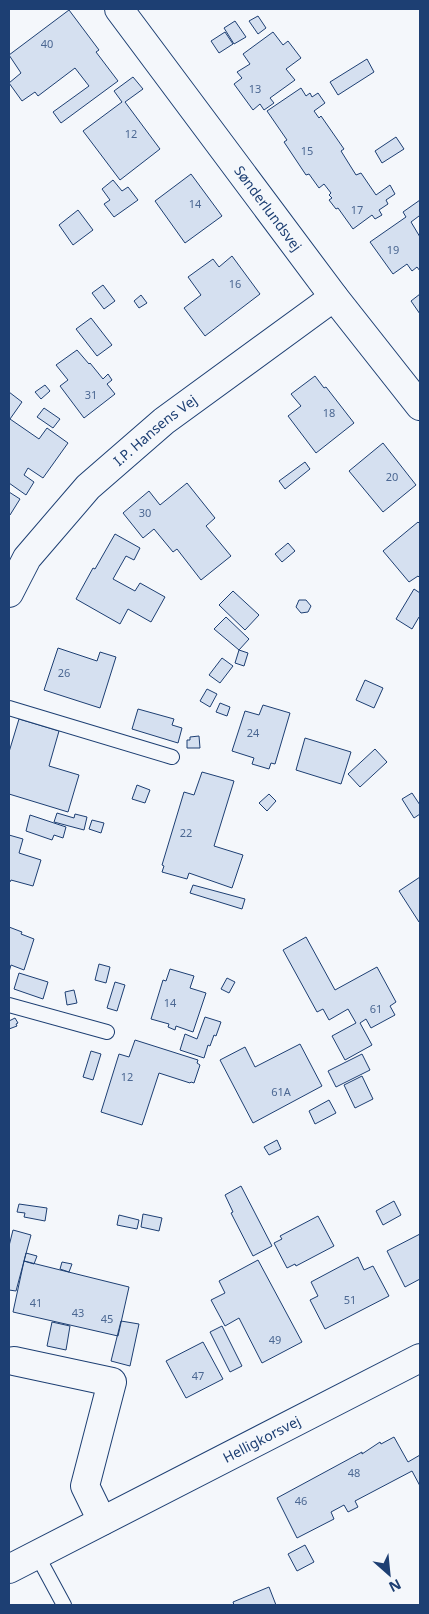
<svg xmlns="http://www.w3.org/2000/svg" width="429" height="1614" font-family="'Noto Sans',sans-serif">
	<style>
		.building { fill: #d5e0f0; stroke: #1d3f73 }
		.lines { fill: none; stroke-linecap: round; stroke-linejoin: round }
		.service-casing { stroke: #1d3f73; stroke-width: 16 }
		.minor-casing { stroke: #1d3f73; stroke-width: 30 }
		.service { stroke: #f4f7fb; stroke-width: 14 }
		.minor { stroke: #f4f7fb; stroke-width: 28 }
		.labels { text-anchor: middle; stroke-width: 4; stroke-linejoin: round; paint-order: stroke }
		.number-label { font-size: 11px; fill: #4b6792 }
		.street-label { font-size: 14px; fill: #1d3f73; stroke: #f4f7fb }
	</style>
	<rect width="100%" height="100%" fill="#f4f7fb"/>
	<!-- building -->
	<path class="building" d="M 69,10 L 99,50 L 96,52 L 118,81 L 61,123 L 53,112 L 89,86 L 75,68 L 38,96 L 35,92 L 22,101 L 9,83 L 21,73 L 9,55 Z
		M 258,16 L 266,28 L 258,34 L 249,21 Z
		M 235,21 L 246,37 L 234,44 L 224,28 Z
		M 225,32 L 233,44 L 219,53 L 211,41 Z
		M 273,32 L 283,45 L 288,41 L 301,58 L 286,69 L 295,80 L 270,98 L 274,103 L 264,110 L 260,104 L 253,110 L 234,84 L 242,78 L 237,72 L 250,64 L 243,54 Z
		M 367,59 L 374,72 L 338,95 L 330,82 Z
		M 133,77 L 143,89 L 125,102 L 160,149 L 120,180 L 83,131 L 122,102 L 114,91 Z
		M 301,88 L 306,96 L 310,93 L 312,97 L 318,93 L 325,103 L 314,111 L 319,118 L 321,116 L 344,149 L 341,151 L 356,175 L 361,173 L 376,195 L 390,185 L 395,194 L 386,200 L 388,204 L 379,210 L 382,215 L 375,219 L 372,215 L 353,229 L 338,208 L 336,209 L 329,200 L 332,198 L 329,195 L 331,193 L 324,184 L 319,188 L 309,174 L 306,175 L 284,142 L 287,140 L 267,111 Z
		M 396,137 L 404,149 L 382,163 L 375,151 Z
		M 191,174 L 222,216 L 185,243 L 155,201 Z
		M 113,180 L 122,191 L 128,187 L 138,200 L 114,217 L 104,204 L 110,200 L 102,189 Z
		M 420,200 L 420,219 L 419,216 L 411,222 L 420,237 L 420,271 L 417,267 L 412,271 L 407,264 L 393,274 L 370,242 L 406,217 L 403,212 Z
		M 78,210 L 93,230 L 73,245 L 59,225 Z
		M 232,256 L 260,294 L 205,336 L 184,308 L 201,295 L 188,277 L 213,259 L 219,267 Z
		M 103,285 L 115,301 L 104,309 L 92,293 Z
		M 420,294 L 420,314 L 411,301 Z
		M 141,295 L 147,303 L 139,308 L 134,301 Z
		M 91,318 L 112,345 L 97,356 L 76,329 Z
		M 77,350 L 89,364 L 90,363 L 103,379 L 108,374 L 112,380 L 107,384 L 115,394 L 84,418 L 60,386 L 68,380 L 56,365 Z
		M 315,376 L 324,388 L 326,387 L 354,423 L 316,453 L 288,416 L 301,406 L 291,394 Z
		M 45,385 L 50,391 L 41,399 L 35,392 Z
		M 9,392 L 22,402 L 10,419 L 39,439 L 47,428 L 68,443 L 43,478 L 28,468 L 24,475 L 34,482 L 26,495 L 9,483 Z
		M 44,408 L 60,419 L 53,428 L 37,417 Z
		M 383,443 L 416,485 L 383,512 L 349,471 Z
		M 305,462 L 310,469 L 285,489 L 279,481 Z
		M 187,483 L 215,518 L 206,526 L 231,556 L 201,580 L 177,549 L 173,552 L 154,529 L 143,538 L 123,513 L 149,491 L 160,505 Z
		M 9,492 L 20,499 L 10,515 L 9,514 Z
		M 418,522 L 420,524 L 420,578 L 418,576 L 409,582 L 383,551 Z
		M 115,534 L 140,548 L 134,560 L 126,556 L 113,579 L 135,591 L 140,583 L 165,597 L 151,622 L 128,609 L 120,624 L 76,599 L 93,568 L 95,569 Z
		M 288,543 L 295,551 L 282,562 L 275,554 Z
		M 414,589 L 420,593 L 420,618 L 419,617 L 412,629 L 396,619 Z
		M 233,591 L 259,615 L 245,630 L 219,605 Z
		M 299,600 L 306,600 L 311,606 L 308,612 L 301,613 L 296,607 Z
		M 226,617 L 249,639 L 239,650 L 214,629 Z
		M 58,648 L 97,661 L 100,652 L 116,657 L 100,708 L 44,690 Z
		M 239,650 L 248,653 L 244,666 L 235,663 Z
		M 222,658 L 233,666 L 220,683 L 209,675 Z
		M 365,680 L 383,688 L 374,708 L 356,700 Z
		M 207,689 L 217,694 L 210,707 L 200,701 Z
		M 220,703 L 230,707 L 227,716 L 216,712 Z
		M 263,705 L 290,713 L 275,764 L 271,763 L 269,769 L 252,764 L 254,758 L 232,751 L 245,711 L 259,715 Z
		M 138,709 L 174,719 L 172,725 L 182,728 L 178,743 L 132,729 Z
		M 19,719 L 59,731 L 49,766 L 79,775 L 68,812 L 9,794 L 9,752 Z
		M 199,736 L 200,748 L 187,748 L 187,740 L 190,740 L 190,737 Z
		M 305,738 L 351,752 L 341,784 L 296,770 Z
		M 375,749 L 387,762 L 360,787 L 348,774 Z
		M 202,772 L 234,781 L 214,846 L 243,855 L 232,888 L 189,873 L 187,879 L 162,872 L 164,866 L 162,865 L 184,792 L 194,795 Z
		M 137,785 L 150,790 L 145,803 L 132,799 Z
		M 412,793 L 420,805 L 420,814 L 414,818 L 402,799 Z
		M 269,794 L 276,801 L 267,811 L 259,803 Z
		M 57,813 L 74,818 L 75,814 L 87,817 L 84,830 L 54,822 Z
		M 30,815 L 66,827 L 63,838 L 54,835 L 52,840 L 26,831 Z
		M 92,820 L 104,823 L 101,833 L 89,829 Z
		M 9,835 L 23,839 L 19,853 L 41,860 L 33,886 L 11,880 L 10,882 L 9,881 Z
		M 420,877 L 420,921 L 419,922 L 399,891 Z
		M 193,885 L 245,899 L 242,909 L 190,893 Z
		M 9,927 L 22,932 L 21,934 L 34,939 L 24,970 L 11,965 L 9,972 Z
		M 306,937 L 335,990 L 377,967 L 396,1002 L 390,1006 L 395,1015 L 371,1028 L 366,1019 L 360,1023 L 372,1045 L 345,1060 L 332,1036 L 356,1023 L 348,1009 L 329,1020 L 323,1009 L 317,1012 L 283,950 Z
		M 99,964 L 110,967 L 106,983 L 95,980 Z
		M 170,969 L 194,976 L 190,988 L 206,993 L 193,1032 L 176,1026 L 175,1030 L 168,1027 L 169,1024 L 151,1019 L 163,980 L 166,981 Z
		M 19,973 L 48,982 L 43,999 L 14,989 Z
		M 227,978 L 235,982 L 229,993 L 221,989 Z
		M 115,982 L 125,985 L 117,1011 L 107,1008 Z
		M 74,990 L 77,1003 L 67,1005 L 65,992 Z
		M 205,1017 L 221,1022 L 216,1036 L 214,1035 L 210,1046 L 208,1045 L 204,1058 L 180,1050 L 185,1034 L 197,1039 Z
		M 15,1018 L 18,1023 L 16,1024 L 17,1026 L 9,1029 L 9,1021 Z
		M 135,1040 L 198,1060 L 197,1063 L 200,1065 L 194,1083 L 191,1082 L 190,1083 L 159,1073 L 142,1125 L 101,1112 L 119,1054 L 129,1057 Z
		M 300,1044 L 322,1086 L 253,1123 L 220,1060 L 245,1047 L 255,1067 Z
		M 91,1051 L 101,1054 L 93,1080 L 83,1077 Z
		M 362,1054 L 370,1070 L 336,1087 L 328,1071 Z
		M 362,1076 L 373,1099 L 355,1108 L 344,1085 Z
		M 329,1100 L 336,1113 L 315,1124 L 309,1111 Z
		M 277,1140 L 281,1149 L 269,1155 L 264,1147 Z
		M 241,1186 L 272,1246 L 253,1256 L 231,1213 L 233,1212 L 225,1195 Z
		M 394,1201 L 401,1215 L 383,1225 L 376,1211 Z
		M 19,1204 L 47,1208 L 45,1221 L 24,1217 L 25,1213 L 17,1212 Z
		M 143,1214 L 162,1218 L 159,1231 L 141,1227 Z
		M 119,1215 L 139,1220 L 137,1229 L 117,1225 Z
		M 318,1216 L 334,1246 L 296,1266 L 295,1264 L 287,1268 L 274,1243 L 282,1239 L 280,1236 Z
		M 13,1230 L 31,1235 L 16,1291 L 9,1290 L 9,1246 Z
		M 420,1234 L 420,1279 L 405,1287 L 387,1251 Z
		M 26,1253 L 37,1256 L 34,1264 L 24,1261 Z
		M 358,1257 L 364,1270 L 373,1266 L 389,1296 L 325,1329 L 310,1300 L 318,1296 L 311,1282 Z
		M 258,1260 L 302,1342 L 262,1363 L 239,1318 L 225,1326 L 211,1300 L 225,1293 L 219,1281 Z
		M 24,1261 L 129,1287 L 118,1336 L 13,1312 Z
		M 62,1262 L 72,1264 L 69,1272 L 60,1269 Z
		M 121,1321 L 139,1324 L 130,1366 L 111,1361 Z
		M 52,1322 L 70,1326 L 66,1350 L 47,1346 Z
		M 222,1326 L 242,1366 L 230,1372 L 210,1332 Z
		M 203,1342 L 223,1379 L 186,1398 L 166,1361 Z
		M 394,1437 L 408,1462 L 420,1455 L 420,1486 L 412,1471 L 355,1501 L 358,1507 L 348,1512 L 344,1505 L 331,1512 L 334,1519 L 297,1538 L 277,1498 L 362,1452 L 362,1454 L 380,1442 L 381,1444 Z
		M 305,1545 L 314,1562 L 297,1571 L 288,1554 Z
		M 269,1587 L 276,1605 L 234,1605 L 233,1602 Z"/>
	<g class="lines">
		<!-- service casing -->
		<g class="service-casing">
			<path id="service" d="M 9,708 L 172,757
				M 9,1005 L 107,1032
				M 37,1555 L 64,1605"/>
		</g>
		<!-- minor casing -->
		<g class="minor-casing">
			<g id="minor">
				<path id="s1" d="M 119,9 L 334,297 L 420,406"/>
				<path id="s2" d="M 9,593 L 27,558 L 88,487 L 164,421 L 334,297"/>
				<path d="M 14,1361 L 112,1382 L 85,1486 L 102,1521"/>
				<path id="s3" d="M 9,1569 L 420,1358"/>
			</g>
		</g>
		<!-- service -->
		<use href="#service" class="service"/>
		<!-- minor -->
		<use href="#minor" class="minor"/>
	</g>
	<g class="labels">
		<!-- number labels -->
		<g class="number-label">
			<text x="47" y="48">40</text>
			<text x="255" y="93">13</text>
			<text x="131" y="138">12</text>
			<text x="307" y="155">15</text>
			<text x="195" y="208">14</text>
			<text x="357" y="214">17</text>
			<text x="393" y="254">19</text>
			<text x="235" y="288">16</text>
			<text x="91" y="399">31</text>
			<text x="329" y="417">18</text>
			<text x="392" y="481">20</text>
			<text x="145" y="517">30</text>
			<text x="64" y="677">26</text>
			<text x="253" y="737">24</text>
			<text x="186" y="837">22</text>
			<text x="170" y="1007">14</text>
			<text x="376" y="1013">61</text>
			<text x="127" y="1081">12</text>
			<text x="281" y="1096">61A</text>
			<text x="350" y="1304">51</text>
			<text x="36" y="1307">41</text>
			<text x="78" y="1317">43</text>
			<text x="107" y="1323">45</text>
			<text x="275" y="1344">49</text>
			<text x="198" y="1380">47</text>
			<text x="354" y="1477">48</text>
			<text x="301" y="1505">46</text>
		</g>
		<!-- street labels -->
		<g class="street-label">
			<text dy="5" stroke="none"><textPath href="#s1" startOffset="249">Sønderlundsvej</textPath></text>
			<text dy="5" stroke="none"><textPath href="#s2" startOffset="221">I.P. Hansens Vej</textPath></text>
			<text dy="5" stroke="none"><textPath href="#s3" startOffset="284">Helligkorsvej</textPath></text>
		</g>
	</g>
	<!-- border -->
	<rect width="429" height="1614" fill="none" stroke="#1d3f73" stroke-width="20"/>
	<!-- north arrow -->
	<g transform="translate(389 1574) rotate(153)" stroke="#f4f7fb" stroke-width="4" paint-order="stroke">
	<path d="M0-4L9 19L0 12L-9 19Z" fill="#1d3f73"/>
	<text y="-8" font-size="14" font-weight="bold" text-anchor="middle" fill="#1d3f73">N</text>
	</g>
</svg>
